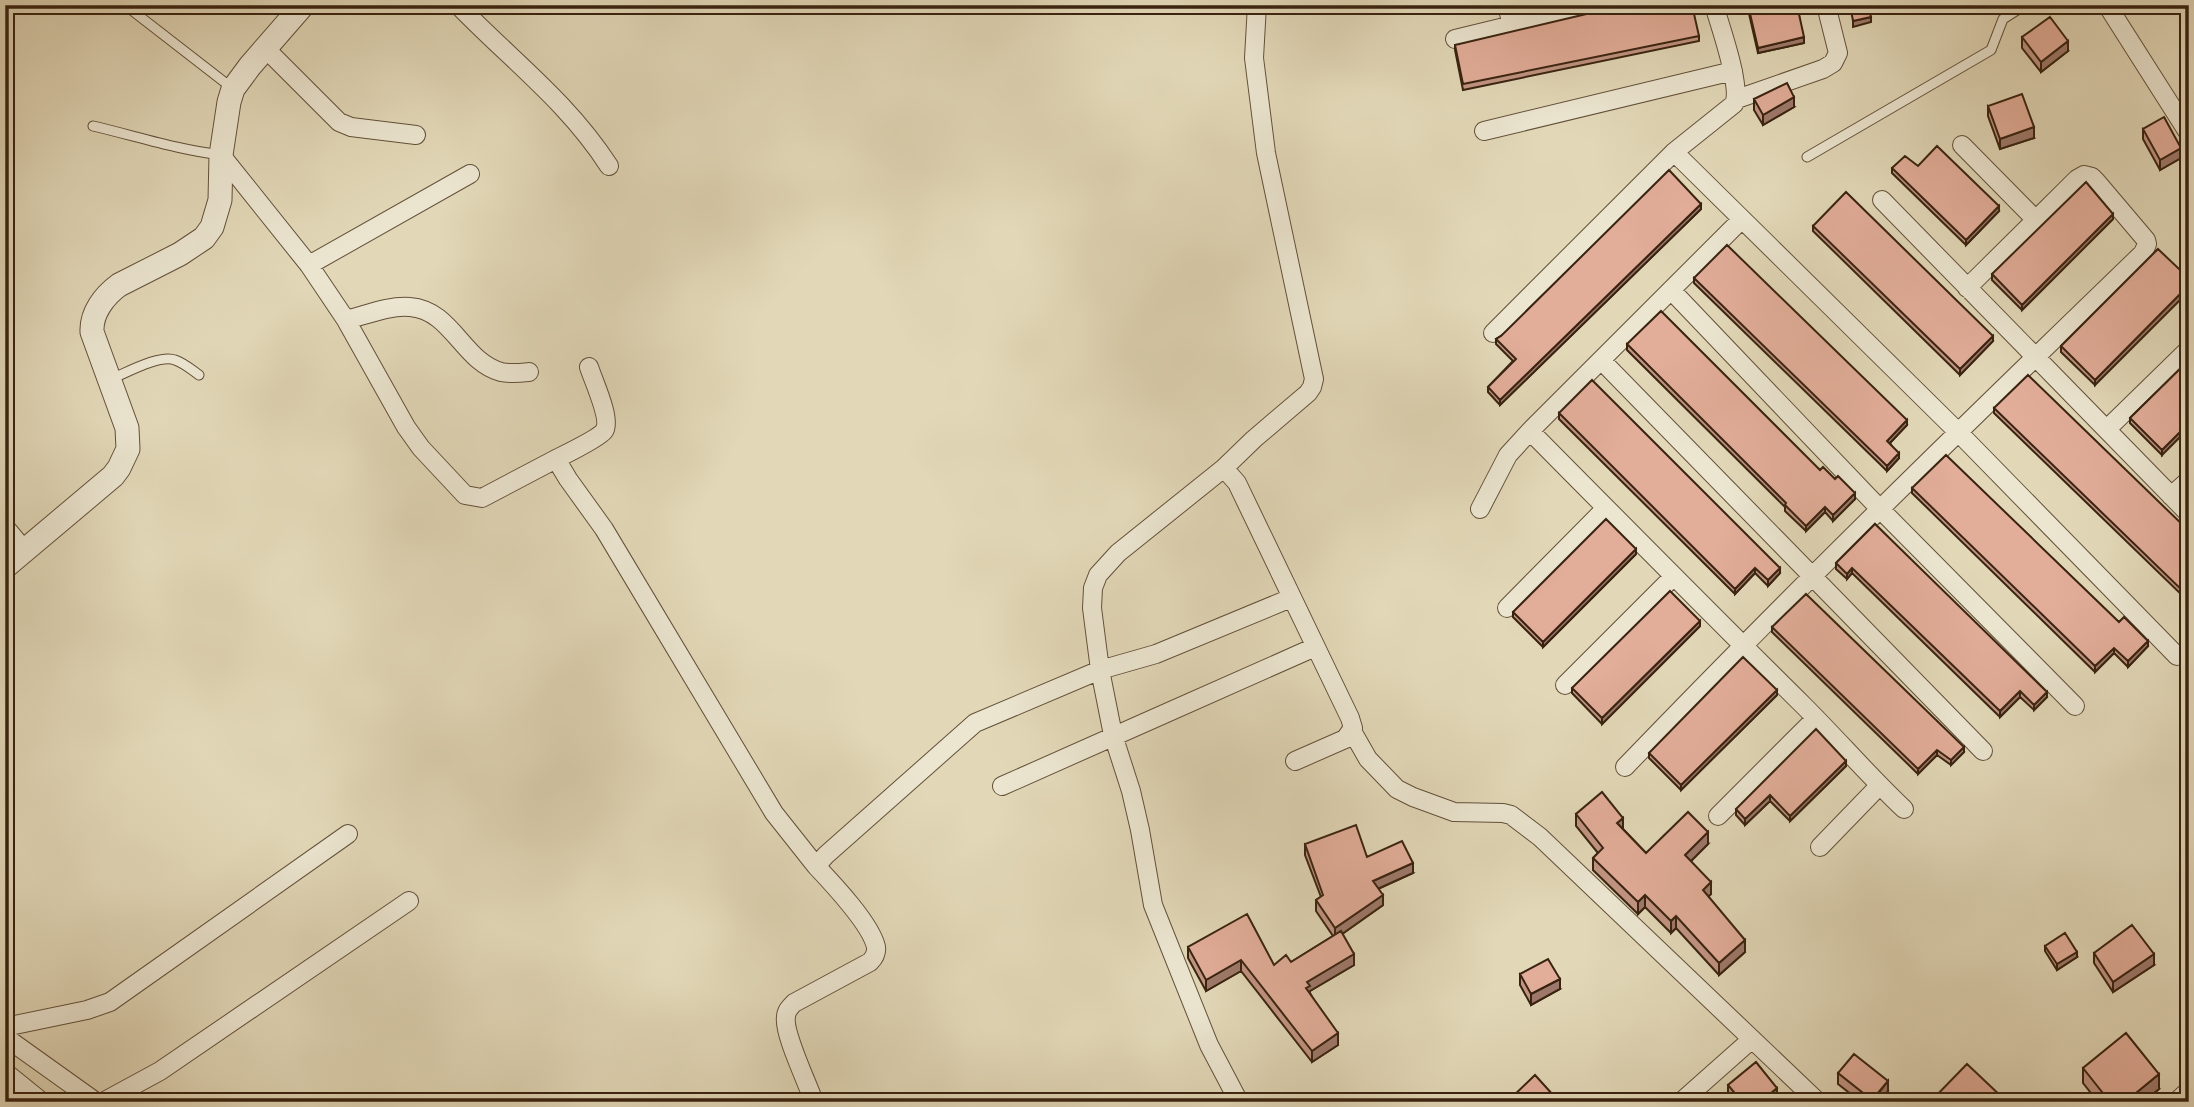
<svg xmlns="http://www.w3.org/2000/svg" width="2194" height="1107" font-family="Alegreya,serif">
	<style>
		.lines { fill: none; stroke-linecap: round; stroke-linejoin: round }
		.service-casing { stroke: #63503a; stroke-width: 11 }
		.minor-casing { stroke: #63503a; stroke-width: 20 }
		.tertiary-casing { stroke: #63503a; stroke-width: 25 }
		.service { stroke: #ece6d1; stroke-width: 9 }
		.minor { stroke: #ece6d1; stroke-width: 18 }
		.tertiary { stroke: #ece6d1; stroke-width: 23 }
		.wall { fill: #c29584; stroke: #392310; stroke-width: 2 }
		.shaded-wall { fill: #9e796b; stroke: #392310; stroke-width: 2 }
		.building { fill: #e2ad99; stroke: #392310; stroke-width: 2 }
	</style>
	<rect width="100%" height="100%" fill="#e2d8b8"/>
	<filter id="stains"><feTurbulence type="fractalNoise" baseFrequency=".00286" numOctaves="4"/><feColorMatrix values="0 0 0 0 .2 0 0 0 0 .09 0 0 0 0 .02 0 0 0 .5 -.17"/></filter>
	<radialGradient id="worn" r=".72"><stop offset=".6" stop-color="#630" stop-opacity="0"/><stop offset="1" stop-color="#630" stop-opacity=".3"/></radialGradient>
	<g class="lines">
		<!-- service casing -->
		<g class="service-casing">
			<path id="service" d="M 125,5 L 232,88
				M 93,126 C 136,136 178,150 221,155
				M 1807,157 L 1991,50 L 2003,19 L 2025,5
				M 111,379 C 126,373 160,354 175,360 C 184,363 192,370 199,375"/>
		</g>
		<!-- minor casing -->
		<g class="minor-casing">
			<path id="minor" d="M 458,5 C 511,60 567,101 609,166
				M 1257,5 L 1254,58 L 1266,153 L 1314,379 L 1312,387 L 1308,393 L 1254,439 L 1224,468 L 1237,483 L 1350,718 L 1353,728 L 1345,739 L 1295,761
				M 1507,5 L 1512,26
				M 2107,5 L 2189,134
				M 1455,39 L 1596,5
				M 266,49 L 339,122 L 351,127 L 416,135
				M 1737,99 L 1823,69 L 1833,63 L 1838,53 L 1826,5
				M 1484,131 L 1733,71
				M 1962,145 L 2035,219
				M 1674,152 L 1959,433 L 2177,656
				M 221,155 L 309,265 L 346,320 L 406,427 L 421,448 L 465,495 L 482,498 L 556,459 L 568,479 L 604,529 L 774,813 L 816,866
				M 1882,200 L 2189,514
				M 1742,219 L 1530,431 C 1621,523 1712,615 1804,706 C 1838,740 1869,776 1904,809
				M 309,265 L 470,174
				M 1671,290 L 1879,508 L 2075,706
				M 346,320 C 366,315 390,305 410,307 C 452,310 463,362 501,372 C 510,374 519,373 529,372
				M 1493,333 L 1674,152 L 1734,104 C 1742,87 1720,26 1714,5
				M 1601,360 L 1983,751
				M 2107,429 L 2189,349
				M 556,459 C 566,454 599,438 604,431 C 612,420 593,380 589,367
				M 1224,468 L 1118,553 L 1098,575 L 1093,588 L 1092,608 L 1100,670 L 1113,735 L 1131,791 L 1140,830 L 1153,905 L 1209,1045 L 1239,1102
				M 2171,496 L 2189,480
				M 1480,509 L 1508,455 L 1530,431
				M 5,527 L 25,551
				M 1507,608 L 1606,508
				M 1565,685 L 1674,576
				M 1352,731 L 1368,759 L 1397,789 L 1413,797 L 1454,812 L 1503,813 L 1511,815 L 1540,837 L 1818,1102
				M 1625,767 C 1794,591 1968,422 2143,253 L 2147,244 L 2146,240 L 2096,181 L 2092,177 L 2084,175 L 2077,179 L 1967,288
				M 1002,786 C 1106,739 1211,694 1315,647
				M 1718,816 L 1816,718
				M 1820,847 L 1879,786
				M 5,1027 L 87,1010 L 110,1002 L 348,834
				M 5,1037 L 96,1102
				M 5,1072 L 42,1102
				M 103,1102 L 160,1071 L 409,901
				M 814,1102 C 808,1084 783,1033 786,1017 C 786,1011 790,1007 794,1003 L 870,962 C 874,958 877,954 876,947 C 871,924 833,884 816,866 L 826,855 L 975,723 L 1100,670 L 1156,654 L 1291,598
				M 1681,1102 L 1752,1039
				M 2176,1102 L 2189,1090"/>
		</g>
		<!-- tertiary casing -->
		<g class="tertiary-casing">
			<path id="tertiary" d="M 5,567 L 113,476 L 119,468 L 128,449 L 127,428 L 92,332 C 91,313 104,296 119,285 L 180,254 L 204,238 L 212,227 L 220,200 L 221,155 L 229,102 L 233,89 L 250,66 L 303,5"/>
		</g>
		<!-- service -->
		<use href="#service" class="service"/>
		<!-- minor -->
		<use href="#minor" class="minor"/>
		<!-- tertiary -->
		<use href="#tertiary" class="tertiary"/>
	</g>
	<!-- wall -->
	<path class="wall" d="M 1747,5 L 1797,5 L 1804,43 L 1758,53 Z
		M 1699,36 L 1699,41 L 1463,90 L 1455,50 L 1455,45 Z
		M 2022,37 L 2068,51 L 2041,72 L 2022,48 Z
		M 1754,99 L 1794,107 L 1763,125 L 1754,110 Z
		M 1988,106 L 2034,138 L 2000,149 L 1988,116 Z
		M 2143,129 L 2181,158 L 2160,170 L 2143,139 Z
		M 1918,166 L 1999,211 L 1966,245 L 1892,173 L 1892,168 Z
		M 1701,209 L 1500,405 L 1488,392 L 1488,387 L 1513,361 L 1496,344 L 1496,339 Z
		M 2113,219 L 2022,310 L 1992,280 L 1992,274 Z
		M 1813,226 L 1993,341 L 1960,375 L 1813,231 Z
		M 2158,249 L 2095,385 L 2061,352 L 2061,346 Z
		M 1694,278 L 1907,425 L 1890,443 L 1899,458 L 1887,471 L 1694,283 Z
		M 1627,344 L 1820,470 L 1855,499 L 1833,521 L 1825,512 L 1806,531 L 1785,511 L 1785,507 L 1627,350 Z
		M 2189,360 L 2162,455 L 2130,423 L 2130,418 Z
		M 1994,408 L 2189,531 L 2189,602 L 1994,413 Z
		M 1559,413 L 1780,573 L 1768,586 L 1755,573 L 1735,594 L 1559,419 Z
		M 1912,488 L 2119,622 L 2148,646 L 2128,667 L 2114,653 L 2095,672 L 1912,493 Z
		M 1875,524 L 2047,697 L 2034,710 L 2020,697 L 2000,717 L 1852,573 L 1847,579 L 1836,569 L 1836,563 Z
		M 1636,554 L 1543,647 L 1513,617 L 1513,612 Z
		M 1700,626 L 1602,724 L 1572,693 L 1572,688 Z
		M 1772,627 L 1964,752 L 1951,765 L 1937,755 L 1918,774 L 1772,632 Z
		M 1777,695 L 1681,790 L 1649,758 L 1649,753 Z
		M 1846,766 L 1790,821 L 1770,801 L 1745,825 L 1736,815 L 1736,809 Z
		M 1576,814 L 1623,829 L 1646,853 L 1708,844 L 1691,861 L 1711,894 L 1708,896 L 1745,952 L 1719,975 L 1676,928 L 1671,933 L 1645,907 L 1638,914 L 1593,870 L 1593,858 L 1598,853 L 1576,826 Z
		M 1305,844 L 1367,857 L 1413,873 L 1378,889 L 1383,905 L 1342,934 L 1354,965 L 1310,991 L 1310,993 L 1338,1045 L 1312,1062 L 1241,971 L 1206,991 L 1188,958 L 1188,947 L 1274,965 L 1291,962 L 1333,936 L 1316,911 L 1316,900 L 1321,897 L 1305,855 Z
		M 2045,946 L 2077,957 L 2057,970 L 2045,951 Z
		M 2094,953 L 2154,965 L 2113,992 L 2094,963 Z
		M 1520,974 L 1560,989 L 1531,1005 L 1520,985 Z
		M 2083,1068 L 2159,1089 L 2143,1102 L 2098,1102 L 2083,1083 Z
		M 1838,1073 L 1888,1091 L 1879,1102 L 1861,1102 L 1838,1084 Z
		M 1728,1085 L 1777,1098 L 1773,1102 L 1734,1102 L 1728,1095 Z"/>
	<!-- shaded-wall -->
	<path class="shaded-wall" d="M 1871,17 L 1871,22 L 1853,27 L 1853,21 Z
		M 1804,37 L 1804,43 L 1758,53 L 1758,48 Z
		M 2068,41 L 2068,51 L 2041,72 L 2041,62 Z
		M 1794,97 L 1794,107 L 1763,125 L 1763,115 Z
		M 2034,127 L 2034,138 L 2000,149 L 2000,139 Z
		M 2181,148 L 2181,158 L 2160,170 L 2160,160 Z
		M 1701,204 L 1701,209 L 1500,405 L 1500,400 Z
		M 1999,206 L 1999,211 L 1966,245 L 1966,240 Z
		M 2113,214 L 2113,219 L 2022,310 L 2022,305 Z
		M 2189,285 L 2189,291 L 2095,385 L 2095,380 Z
		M 1993,336 L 1993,341 L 1960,375 L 1960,369 Z
		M 1907,420 L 1907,425 L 1887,446 L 1887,441 Z
		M 2189,423 L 2189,428 L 2162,455 L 2162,450 Z
		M 1899,453 L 1899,458 L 1887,471 L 1887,466 Z
		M 1855,493 L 1855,499 L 1833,521 L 1833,515 Z
		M 1825,507 L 1825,512 L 1806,531 L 1806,526 Z
		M 1636,549 L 1636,554 L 1543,647 L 1543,642 Z
		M 1755,568 L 1755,573 L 1735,594 L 1735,589 Z
		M 1780,568 L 1780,573 L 1768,586 L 1768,580 Z
		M 1852,568 L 1852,573 L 1847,579 L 1847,574 Z
		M 1700,621 L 1700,626 L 1602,724 L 1602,718 Z
		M 2148,641 L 2148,646 L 2128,667 L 2128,661 Z
		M 2114,648 L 2114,653 L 2095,672 L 2095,666 Z
		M 1777,690 L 1777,695 L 1681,790 L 1681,785 Z
		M 2020,691 L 2020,697 L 2000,717 L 2000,711 Z
		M 2047,692 L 2047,697 L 2034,710 L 2034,705 Z
		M 1964,747 L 1964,752 L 1951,765 L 1951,760 Z
		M 1937,750 L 1937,755 L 1918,774 L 1918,769 Z
		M 1846,761 L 1846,766 L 1790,821 L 1790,816 Z
		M 1770,795 L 1770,801 L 1745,825 L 1745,819 Z
		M 1623,818 L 1623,830 L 1617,823 Z
		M 1708,832 L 1708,844 L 1685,867 L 1685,855 Z
		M 1413,863 L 1413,873 L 1373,891 L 1373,881 Z
		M 1711,882 L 1711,894 L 1703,902 L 1703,890 Z
		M 1383,895 L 1383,905 L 1335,939 L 1335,928 Z
		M 1645,895 L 1645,907 L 1638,914 L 1638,902 Z
		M 1676,916 L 1676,928 L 1671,933 L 1671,921 Z
		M 1745,940 L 1745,952 L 1719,975 L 1719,963 Z
		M 2077,952 L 2077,957 L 2057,970 L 2057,964 Z
		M 1354,954 L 1354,965 L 1310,991 L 1310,997 L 1306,988 L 1307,982 Z
		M 2154,954 L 2154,965 L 2113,992 L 2113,982 Z
		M 1241,960 L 1241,971 L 1206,991 L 1206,980 Z
		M 1560,979 L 1560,989 L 1531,1005 L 1531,994 Z
		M 1338,1033 L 1338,1045 L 1312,1062 L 1312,1051 Z
		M 2159,1074 L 2159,1089 L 2143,1102 L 2125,1102 Z
		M 1888,1081 L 1888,1091 L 1879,1102 L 1872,1102 Z
		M 1777,1088 L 1777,1098 L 1773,1102 L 1760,1102 Z"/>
	<!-- building -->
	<path class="building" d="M 1614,5 L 1692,5 L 1699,36 L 1463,84 L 1455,45 L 1599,11 L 1604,7 Z
		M 1748,5 L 1797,5 L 1804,37 L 1758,48 Z
		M 1850,5 L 1868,5 L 1871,17 L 1853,21 Z
		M 2050,17 L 2068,41 L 2041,62 L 2022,37 Z
		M 1787,83 L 1794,97 L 1763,115 L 1754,99 Z
		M 2022,94 L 2034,127 L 2000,139 L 1988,106 Z
		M 2164,117 L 2181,148 L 2160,160 L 2143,129 Z
		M 1937,146 L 1999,206 L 1966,240 L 1892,168 L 1905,156 L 1918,166 Z
		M 1669,170 L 1701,204 L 1500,400 L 1488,387 L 1516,359 L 1496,339 L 1501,336 Z
		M 2086,182 L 2113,214 L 2022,305 L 1992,274 Z
		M 1846,192 L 1993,336 L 1960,369 L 1813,226 Z
		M 1727,245 L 1907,420 L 1887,441 L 1899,453 L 1887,466 L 1694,278 Z
		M 2158,249 L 2179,269 L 2189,260 L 2189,285 L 2095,380 L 2061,346 Z
		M 1661,311 L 1820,470 L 1823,467 L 1835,479 L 1838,476 L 1855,493 L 1833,515 L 1825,507 L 1806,526 L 1785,505 L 1786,503 L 1627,344 Z
		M 2189,360 L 2189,423 L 2162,450 L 2130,418 Z
		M 2028,375 L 2189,531 L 2189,597 L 1994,408 Z
		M 1592,380 L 1780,568 L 1768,580 L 1755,568 L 1735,589 L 1559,413 Z
		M 1946,455 L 2119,622 L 2124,617 L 2148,641 L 2128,661 L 2114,648 L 2095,666 L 1912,488 Z
		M 1606,519 L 1636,549 L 1543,642 L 1513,612 Z
		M 1875,524 L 2047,692 L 2034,705 L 2020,691 L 2000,711 L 1852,568 L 1847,574 L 1836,563 Z
		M 1670,591 L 1700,621 L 1602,718 L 1572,688 Z
		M 1806,594 L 1964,747 L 1951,760 L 1937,750 L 1918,769 L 1772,627 Z
		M 1743,657 L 1777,690 L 1681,785 L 1649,753 Z
		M 1816,729 L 1846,761 L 1790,816 L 1770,795 L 1745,819 L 1736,809 Z
		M 1602,792 L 1623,818 L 1617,823 L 1646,853 L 1688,812 L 1708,832 L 1685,855 L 1711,882 L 1703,890 L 1745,940 L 1719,963 L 1676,916 L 1671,921 L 1645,895 L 1638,902 L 1593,858 L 1603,848 L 1576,814 Z
		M 1356,825 L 1367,857 L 1402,841 L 1413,863 L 1373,881 L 1383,895 L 1335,928 L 1316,900 L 1323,895 L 1305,844 Z
		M 1247,914 L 1274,965 L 1286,955 L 1291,962 L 1341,931 L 1354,954 L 1307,982 L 1310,986 L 1306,988 L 1338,1033 L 1312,1051 L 1241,960 L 1206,980 L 1188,947 Z
		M 2132,925 L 2154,954 L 2113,982 L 2094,953 Z
		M 2065,933 L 2077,952 L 2057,964 L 2045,946 Z
		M 1548,959 L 1560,979 L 1531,994 L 1520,974 Z
		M 2126,1033 L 2159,1074 L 2125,1102 L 2110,1102 L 2083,1068 Z
		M 1854,1054 L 1888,1081 L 1872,1100 L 1838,1073 Z
		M 1756,1062 L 1777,1088 L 1760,1102 L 1742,1102 L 1728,1085 Z
		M 1967,1064 L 2004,1099 L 2008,1094 L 2017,1102 L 1930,1102 Z
		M 1535,1075 L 1554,1096 L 1552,1098 L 1556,1102 L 1507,1102 Z"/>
	<!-- margin -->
	<rect width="2194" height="1107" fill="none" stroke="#e2d8b8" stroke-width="28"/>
	<rect x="7" y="7" width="2180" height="1093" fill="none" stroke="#392310" stroke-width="3.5"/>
	<rect x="14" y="14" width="2166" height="1079" fill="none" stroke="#392310" stroke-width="2"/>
	<rect width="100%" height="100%" filter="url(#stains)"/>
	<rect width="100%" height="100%" fill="url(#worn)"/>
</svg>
